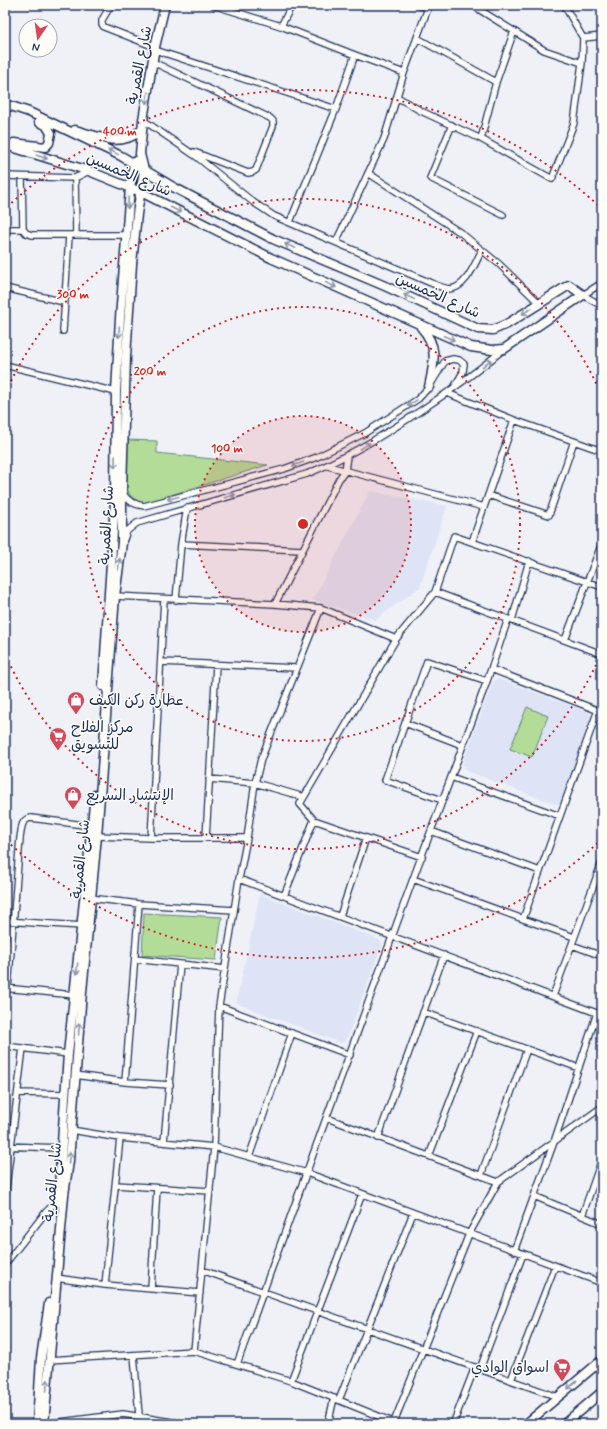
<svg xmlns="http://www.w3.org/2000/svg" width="607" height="1429" font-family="Mynerve,'Playpen Sans Arabic',sans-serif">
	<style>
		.built { fill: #dee4f6 }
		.green { fill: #b2dc98; stroke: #66867b }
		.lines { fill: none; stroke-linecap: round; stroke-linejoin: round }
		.street-casing { stroke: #1b2f5e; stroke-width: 8 }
		.secondary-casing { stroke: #1b2f5e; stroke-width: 11 }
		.street { stroke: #fdfcf7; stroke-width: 5.5 }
		.secondary { stroke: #fdfcf7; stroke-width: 8 }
		.oneway { stroke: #8c96aa }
		.ring { fill: none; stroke: #d62828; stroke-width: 2; stroke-dasharray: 2 4 }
		.labels { text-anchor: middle; stroke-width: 3; stroke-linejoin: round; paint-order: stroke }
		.street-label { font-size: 15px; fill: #1b2f5e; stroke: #fdfcf7 }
		.poi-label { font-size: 15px; fill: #1b2f5e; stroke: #fdfcf7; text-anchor: start }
		.centre { fill: #d62828; stroke: #fdfcf7; stroke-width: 2 }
		.ring-label { font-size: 12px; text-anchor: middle; font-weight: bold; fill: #d62828; stroke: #fdfcf7; stroke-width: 3; stroke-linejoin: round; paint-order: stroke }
	</style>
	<rect width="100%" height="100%" fill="#eff1f7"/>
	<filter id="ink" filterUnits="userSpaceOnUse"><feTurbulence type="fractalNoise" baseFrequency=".025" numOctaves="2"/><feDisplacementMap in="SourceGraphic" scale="8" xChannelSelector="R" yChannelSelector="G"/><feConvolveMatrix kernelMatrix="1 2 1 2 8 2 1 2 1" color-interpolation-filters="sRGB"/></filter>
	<g filter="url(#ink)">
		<!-- built -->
		<path class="built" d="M 370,491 L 447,506 L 420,587 L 375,620 L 313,600 Z
			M 499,679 L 589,712 L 592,717 L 560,803 L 555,804 L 466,771 L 462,764 L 494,680 Z
			M 260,894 L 380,940 L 382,945 L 346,1041 L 341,1043 L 236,1003 Z"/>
		<!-- green -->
		<path class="green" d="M 128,440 L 157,441 L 157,453 L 268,465 L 145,503 C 139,501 132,499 129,493 C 122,482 126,453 128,440 Z
			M 527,707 L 548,716 L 532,757 L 510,749 Z
			M 144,913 L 222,917 L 216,960 L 142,955 Z"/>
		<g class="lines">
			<!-- street casing -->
			<g class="street-casing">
				<path id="street" d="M 111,5 L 102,20 L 102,24 L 104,27 L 155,47
					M 213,5 L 281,26 L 355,55 L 404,73
					M 418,5 L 428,8 L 428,5
					M 472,5 L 544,50 L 582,63
					M 281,26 L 292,5
					M 417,38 L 496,82
					M 583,38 L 602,36
					M 155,50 L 336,109
					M 153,62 L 270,118 L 273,121 L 273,126 L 256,170 L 253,172 L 248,173 L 194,152
					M 397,97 L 421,111 L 481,139 L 552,179 L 574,123 L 582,63 L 583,38 L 564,5
					M 143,120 L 197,157 L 253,202 L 274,216 L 431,283 C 436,285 443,288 449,289 C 466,289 475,263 482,250
					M 452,125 L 430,178 L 503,215
					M 481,139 L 496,82 L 514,31
					M 368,173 L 461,233 L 499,264 L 539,303
					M 5,176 L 75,178 L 89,171
					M 22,177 L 23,229 L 26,233 L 32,235 L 126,235
					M 75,178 L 76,235
					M 290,222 L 336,109 L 355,55
					M 5,229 L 23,229
					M 336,242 L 384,139 L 404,73 L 428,8
					M 602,283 L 583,295 L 602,306
					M 5,288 L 64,302
					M 63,331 L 69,235
					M 5,365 L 116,392
					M 447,393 L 514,420 L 602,451
					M 328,466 L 484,507
					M 123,492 C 126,501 136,505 144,506 L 284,469 L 317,457 L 365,433 L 418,399 L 429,387 L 445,361 L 453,359 L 459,360 L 464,364 L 463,372 L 455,386
					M 488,495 L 549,515 L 574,441
					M 124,539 L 127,531 L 137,523 L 307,474 C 348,457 386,434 423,409 C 452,390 478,371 504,349
					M 472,542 L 514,420
					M 181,544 L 302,550
					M 435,592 L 602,654
					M 115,596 L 275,604 L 321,608 L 396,639
					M 176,600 L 181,544 L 187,508
					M 275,604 L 339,479 L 345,471 L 347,456
					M 512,620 L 529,561
					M 565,640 L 602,543
					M 161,662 L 297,668
					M 491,669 L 602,712
					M 405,723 L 462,745
					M 451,777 L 560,816
					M 209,779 L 255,783 L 304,797
					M 442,800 L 385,780 L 427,661 L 487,681
					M 431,831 L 540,871
					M 97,836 L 151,838 L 247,838
					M 151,838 L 164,599
					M 206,838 L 216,665
					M 422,857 L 314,820 L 300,804 L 396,639 L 435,592 L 454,536 L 602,587
					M 239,879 L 602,1015
					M 413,879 L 523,919 L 598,710
					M 284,896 L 314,820
					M 90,898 L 139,904 L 234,910
					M 340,916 L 366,838
					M 523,919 L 574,937
					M 5,921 L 82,926
					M 572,945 L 602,956
					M 135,959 L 225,969
					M 5,988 L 74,995
					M 8,989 L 20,838 C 22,829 20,820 31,818 L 92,826
					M 553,996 L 602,862
					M 219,1006 L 350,1055
					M 423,1012 L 579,1068
					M 5,1046 L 68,1054
					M 75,1075 L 125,1082 L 170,1085
					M 125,1082 L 139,904
					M 18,1093 L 65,1094
					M 327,1118 L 498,1182
					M 71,1130 L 120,1138 L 214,1147 L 307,1173 L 602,1283
					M 378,1138 L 444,955
					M 164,1142 L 180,964
					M 5,1146 L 61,1148
					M 429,1156 L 477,1031
					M 249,1157 L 292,1033
					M 481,1175 L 527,1049
					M 116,1185 L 210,1191
					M 5,1196 L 23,1048
					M 534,1196 L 602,1224
					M 582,1216 L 602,1159
					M 514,1251 L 554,1142 L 597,1013
					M 5,1264 L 46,1212 L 58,1200
					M 202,1270 L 558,1397
					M 56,1278 L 105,1285 L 200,1293
					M 105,1285 L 120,1138
					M 151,1289 L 157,1188
					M 194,1351 L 214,1147 L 219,1006 L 239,879 L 247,838 L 255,783 L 261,759 L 321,608
					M 134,1355 L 139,1415
					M 49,1360 L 194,1351 L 291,1381 L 398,1424
					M 237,1364 L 413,879 L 487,681 L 508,619
					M 480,1369 L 523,1254
					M 511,1380 L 555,1266
					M 291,1381 L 362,1194
					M 339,1400 L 413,1213
					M 394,1422 L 469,1234 L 498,1182 L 602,1107
					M 44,1424 L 123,1414 L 184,1424
					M 328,1424 L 334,1398
					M 453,1424 L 475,1367"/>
			</g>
			<!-- secondary casing -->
			<g class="secondary-casing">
				<path id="secondary" d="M 5,104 L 29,112 L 121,156 L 173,187 L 273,239 L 385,286 L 478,329 L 493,330 L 507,324 L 569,285 L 583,295 L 504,349 L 492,350 L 471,347 L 271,258 L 141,192 L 89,171 L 5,145
					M 75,130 C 102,137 118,148 142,130
					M 14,143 L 45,147 L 49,143 L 51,133 L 46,125 L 39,122
					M 421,327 C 439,347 434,363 429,387
					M 103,686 L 115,501 L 116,392 L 120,318 L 130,188 L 134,164 L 136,161
					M 58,1202 L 68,1054 L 95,795
					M 37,1424 L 41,1358 L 49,1303
					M 44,1424 L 64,1195 L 69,1161 L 82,992 L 97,836 L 115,596 L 122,543 L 122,489 L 126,357 L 132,264 L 137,214 L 144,170 L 140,154 L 143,120 L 155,47 L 165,5
					M 526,1424 L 602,1360
					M 564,1424 L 602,1392"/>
			</g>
			<!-- street -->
			<use href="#street" class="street"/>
			<!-- secondary -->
			<use href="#secondary" class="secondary"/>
		</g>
		<!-- one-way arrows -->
		<defs><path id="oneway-shaft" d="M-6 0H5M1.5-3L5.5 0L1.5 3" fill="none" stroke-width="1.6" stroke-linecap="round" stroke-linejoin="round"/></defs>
		<g class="oneway">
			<use href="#oneway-shaft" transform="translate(147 98) rotate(99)"/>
			<use href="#oneway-shaft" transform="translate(113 152) rotate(-154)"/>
			<use href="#oneway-shaft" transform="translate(42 157) rotate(18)"/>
			<use href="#oneway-shaft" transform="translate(128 203) rotate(94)"/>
			<use href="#oneway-shaft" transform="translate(176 210) rotate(27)"/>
			<use href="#oneway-shaft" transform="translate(290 246) rotate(-157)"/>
			<use href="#oneway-shaft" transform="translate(331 285) rotate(24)"/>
			<use href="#oneway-shaft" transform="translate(409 297) rotate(-155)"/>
			<use href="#oneway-shaft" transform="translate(527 311) rotate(148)"/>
			<use href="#oneway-shaft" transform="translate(119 332) rotate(93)"/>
			<use href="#oneway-shaft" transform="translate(449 338) rotate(23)"/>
			<use href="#oneway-shaft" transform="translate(487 363) rotate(-40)"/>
			<use href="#oneway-shaft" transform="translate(412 403) rotate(148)"/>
			<use href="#oneway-shaft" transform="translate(365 446) rotate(-31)"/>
			<use href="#oneway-shaft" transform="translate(115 462) rotate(91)"/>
			<use href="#oneway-shaft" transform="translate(298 464) rotate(160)"/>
			<use href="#oneway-shaft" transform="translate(230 496) rotate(-16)"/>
			<use href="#oneway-shaft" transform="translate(173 498) rotate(165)"/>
			<use href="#oneway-shaft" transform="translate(119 564) rotate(-82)"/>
			<use href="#oneway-shaft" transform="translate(77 969) rotate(96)"/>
			<use href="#oneway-shaft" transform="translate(79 1029) rotate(-86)"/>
			<use href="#oneway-shaft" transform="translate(69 1158) rotate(-85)"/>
			<use href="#oneway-shaft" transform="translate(47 1385) rotate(-85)"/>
			<use href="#oneway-shaft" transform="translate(572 1385) rotate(139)"/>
		</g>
	</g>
	<!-- distance rings -->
	<circle cx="303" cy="524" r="108" fill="#d62828" fill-opacity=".12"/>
	<g class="ring">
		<circle cx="303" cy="524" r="108"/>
		<circle cx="303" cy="524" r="217"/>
		<path d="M601 654A325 325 0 0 1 6 656M6 392A325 325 0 0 1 601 394"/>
		<path d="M602 839A434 434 0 0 1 7 841M7 207A434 434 0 0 1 602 209"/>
	</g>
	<!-- icons -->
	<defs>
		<g id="shop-pin" transform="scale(0.9)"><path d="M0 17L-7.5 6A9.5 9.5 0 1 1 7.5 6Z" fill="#d1495b" stroke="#fdfcf7"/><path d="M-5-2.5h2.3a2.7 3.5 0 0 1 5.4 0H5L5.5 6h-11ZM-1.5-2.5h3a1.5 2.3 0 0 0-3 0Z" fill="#fff"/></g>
		<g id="supermarket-pin" transform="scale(0.9)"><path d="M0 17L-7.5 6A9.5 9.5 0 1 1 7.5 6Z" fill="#d1495b" stroke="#fdfcf7"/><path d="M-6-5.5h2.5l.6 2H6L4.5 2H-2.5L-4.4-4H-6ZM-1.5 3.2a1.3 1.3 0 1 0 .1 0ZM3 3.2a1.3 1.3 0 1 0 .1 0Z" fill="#fff"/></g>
	</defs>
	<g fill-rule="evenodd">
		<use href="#shop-pin" x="76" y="700"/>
		<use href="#supermarket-pin" x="58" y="736"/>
		<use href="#shop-pin" x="73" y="795"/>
		<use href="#supermarket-pin" x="562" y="1367"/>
	</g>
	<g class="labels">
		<!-- street labels -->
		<g class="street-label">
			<text transform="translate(139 65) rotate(-79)" y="5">شارع القمرية</text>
			<text transform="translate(129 174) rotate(23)" y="5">شارع الخمسين</text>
			<text transform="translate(438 295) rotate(24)" y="5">شارع الخمسين</text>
			<text transform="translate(106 525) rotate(-87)" y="5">شارع القمرية</text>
			<text transform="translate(80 859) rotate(-84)" y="5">شارع القمرية</text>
			<text transform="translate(52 1182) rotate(-84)" y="5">شارع القمرية</text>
		</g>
		<!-- poi labels -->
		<g class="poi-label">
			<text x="89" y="705">عطارة ركن الكيف</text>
			<text x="71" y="732">مركز الفلاح<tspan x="71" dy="17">للتسويق</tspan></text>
			<text x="86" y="800">الإنتشار السريع</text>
			<text x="549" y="1372" text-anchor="end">اسواق الوادي</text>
		</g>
	</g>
	<circle cx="303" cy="524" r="6" class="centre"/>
	<g class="ring-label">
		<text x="120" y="135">400 m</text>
		<text x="73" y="298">300 m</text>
		<text x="150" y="375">200 m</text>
		<text x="227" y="452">100 m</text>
	</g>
	<!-- margin -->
	<rect width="607" height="1429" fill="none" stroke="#fdfcf7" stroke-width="20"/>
	<rect x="10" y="10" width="587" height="1409" fill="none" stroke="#1b2f5e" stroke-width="1.5" filter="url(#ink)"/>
	<!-- north arrow -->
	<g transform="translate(38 38) rotate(193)"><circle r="19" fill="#fdfcf7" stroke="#a3aaba"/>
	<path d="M0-3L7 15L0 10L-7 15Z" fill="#d1495b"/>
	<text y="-6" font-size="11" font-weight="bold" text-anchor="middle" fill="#1b2f5e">N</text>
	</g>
</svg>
